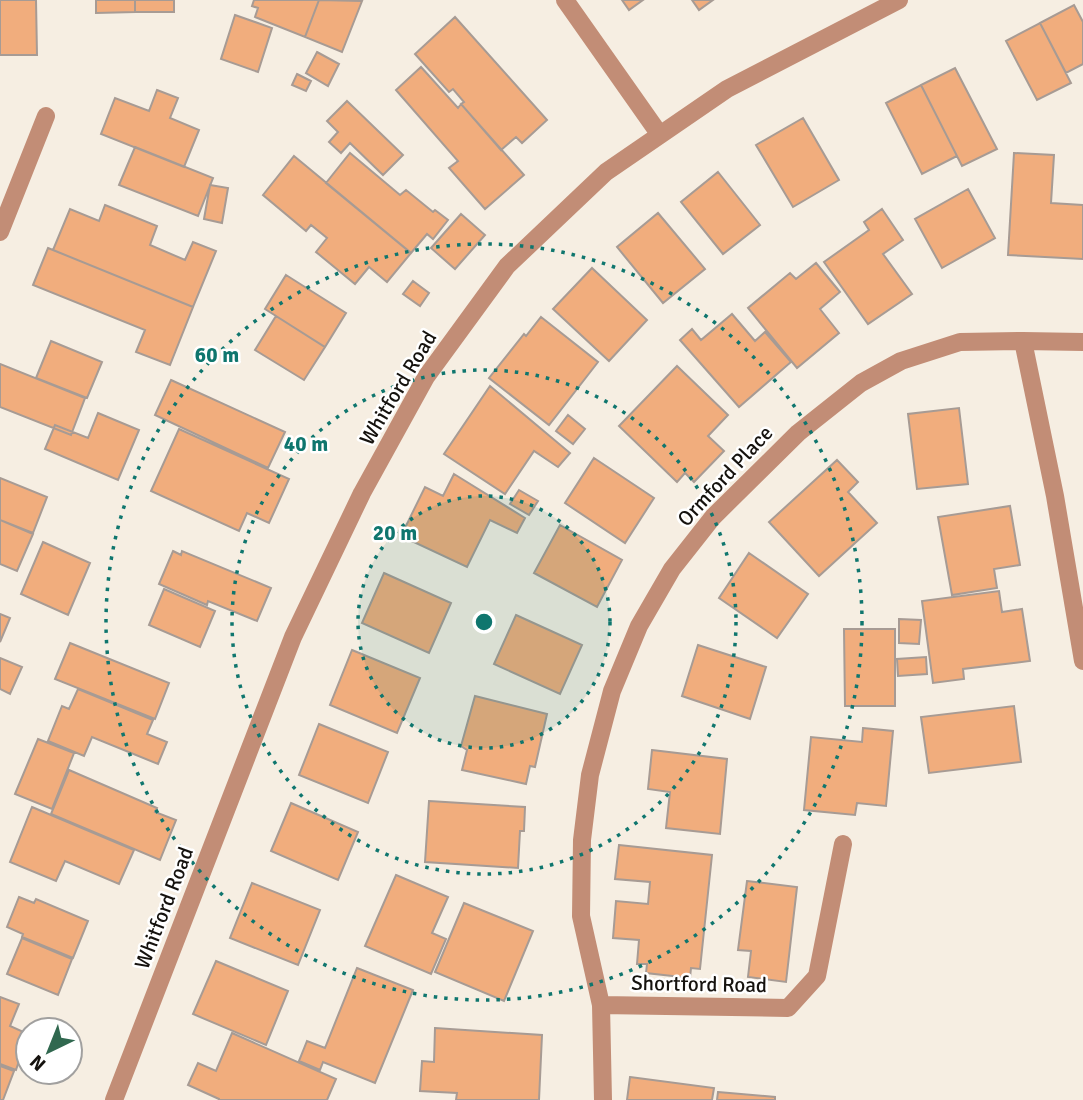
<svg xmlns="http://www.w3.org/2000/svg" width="1083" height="1100" font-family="Signika,sans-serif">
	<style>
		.building { fill: #f1ad7d; stroke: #a79b94; stroke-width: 2 }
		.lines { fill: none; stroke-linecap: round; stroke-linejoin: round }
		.minor { stroke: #c28d76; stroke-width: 18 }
		.ring { fill: none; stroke: #0f766e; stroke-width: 3.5; stroke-dasharray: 3.5 7 }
		.labels { text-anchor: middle; stroke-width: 5; stroke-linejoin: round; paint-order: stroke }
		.street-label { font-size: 21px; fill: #15120e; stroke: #fff }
		.centre { fill: #0f766e; stroke: #fff; stroke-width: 3.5 }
		.ring-label { font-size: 21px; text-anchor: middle; font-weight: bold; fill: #0f766e; stroke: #fff; stroke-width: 5; stroke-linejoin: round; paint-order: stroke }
	</style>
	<rect width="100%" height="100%" fill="#f6eee2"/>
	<!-- building -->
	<path class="building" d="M 0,0 L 36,0 L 37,55 L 0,55 Z
		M 96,0 L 135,0 L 135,12 L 96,13 Z
		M 135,0 L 174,0 L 174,12 L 135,12 Z
		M 254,0 L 319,0 L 305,37 L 255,17 L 258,8 L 252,6 Z
		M 319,0 L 362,1 L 342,52 L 305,37 Z
		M 622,0 L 643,0 L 629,10 Z
		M 692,0 L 713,0 L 699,10 Z
		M 1074,5 L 1083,22 L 1083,64 L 1066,73 L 1040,23 Z
		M 235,15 L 272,28 L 258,72 L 221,59 Z
		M 455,17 L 547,120 L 522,143 L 516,137 L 501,150 L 461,104 L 464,102 L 453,89 L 449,92 L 415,54 Z
		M 1040,23 L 1071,83 L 1037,100 L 1006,41 Z
		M 317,52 L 339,64 L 328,86 L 306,73 Z
		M 421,67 L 458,108 L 461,104 L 524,175 L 485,209 L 449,168 L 458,161 L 396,90 Z
		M 955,68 L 997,149 L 962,166 L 921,85 Z
		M 297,74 L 311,81 L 306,91 L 292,85 Z
		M 921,85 L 957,156 L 922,174 L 886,103 Z
		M 157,90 L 178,98 L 170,118 L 199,130 L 184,167 L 101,134 L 115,98 L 149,111 Z
		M 347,101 L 403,155 L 383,175 L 350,143 L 341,153 L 329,142 L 338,132 L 327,121 Z
		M 803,118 L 839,180 L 793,207 L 756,145 Z
		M 135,147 L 213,178 L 198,216 L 119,185 Z
		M 350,153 L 400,195 L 406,190 L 433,212 L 435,210 L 448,220 L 433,239 L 427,234 L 411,253 L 326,183 Z
		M 1014,153 L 1054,155 L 1051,203 L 1083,205 L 1083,259 L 1008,255 Z
		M 294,156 L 411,253 L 387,282 L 369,267 L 355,284 L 316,252 L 327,238 L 311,225 L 306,231 L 263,195 Z
		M 718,172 L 760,225 L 723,254 L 681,202 Z
		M 210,185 L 228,188 L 222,223 L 204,219 Z
		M 968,189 L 995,238 L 942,268 L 915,219 Z
		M 105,205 L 157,226 L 150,245 L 185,260 L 193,242 L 216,251 L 193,307 L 53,250 L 70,209 L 99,221 Z
		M 882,209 L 903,240 L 883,254 L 912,294 L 868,324 L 824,262 L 869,230 L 864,222 Z
		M 658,213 L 705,269 L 663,303 L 617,247 Z
		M 461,214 L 485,235 L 455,269 L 431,248 Z
		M 48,248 L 193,307 L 170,365 L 136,352 L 145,330 L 33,285 Z
		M 816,263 L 840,292 L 820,309 L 839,333 L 797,368 L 748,308 L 790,273 L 796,279 Z
		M 592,268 L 647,320 L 609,361 L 553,309 Z
		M 286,275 L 346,313 L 325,347 L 265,309 Z
		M 413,281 L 429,293 L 420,306 L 403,294 Z
		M 732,314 L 755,341 L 765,332 L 791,362 L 739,407 L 680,340 L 692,329 L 701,340 Z
		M 276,316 L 325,347 L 304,380 L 255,350 Z
		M 541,317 L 598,362 L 549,425 L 489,378 L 524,334 L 526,336 Z
		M 51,341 L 102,362 L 87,398 L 36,378 Z
		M 0,364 L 85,398 L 71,435 L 0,407 Z
		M 677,366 L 728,415 L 708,436 L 724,451 L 694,482 L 685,473 L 677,482 L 619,426 Z
		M 171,380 L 285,432 L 268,468 L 155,415 Z
		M 490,386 L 570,453 L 558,467 L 534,451 L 505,494 L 444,454 Z
		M 959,408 L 968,484 L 917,489 L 908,414 Z
		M 98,413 L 139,430 L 118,480 L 45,449 L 55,425 L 88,438 Z
		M 568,415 L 585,429 L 573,444 L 556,431 Z
		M 179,429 L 289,479 L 269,523 L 247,513 L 239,531 L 151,491 Z
		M 594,458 L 654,498 L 625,543 L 565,503 Z
		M 837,460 L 858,482 L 848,492 L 877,523 L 819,576 L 769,522 Z
		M 454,474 L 525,518 L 517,533 L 490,520 L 467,567 L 401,536 L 425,487 L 443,496 Z
		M 0,478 L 47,497 L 33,533 L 0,520 Z
		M 519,490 L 538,501 L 529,515 L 510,504 Z
		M 1010,506 L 1020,565 L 994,569 L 997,588 L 952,595 L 938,517 Z
		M 0,520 L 33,534 L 17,571 L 0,564 Z
		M 560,525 L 622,560 L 597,607 L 534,573 Z
		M 43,542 L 90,563 L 68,615 L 21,594 Z
		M 173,551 L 181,555 L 182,551 L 271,588 L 257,621 L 208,601 L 207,605 L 159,584 Z
		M 749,553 L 808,594 L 777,638 L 719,598 Z
		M 384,573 L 451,603 L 429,653 L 362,623 Z
		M 164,589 L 215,611 L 200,647 L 149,625 Z
		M 999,591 L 1002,612 L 1022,609 L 1030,661 L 963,669 L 964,679 L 933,683 L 922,601 Z
		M 0,614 L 10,618 L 0,642 Z
		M 516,615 L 582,645 L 560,694 L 494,664 Z
		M 899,619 L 921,620 L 919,644 L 899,643 Z
		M 844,629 L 895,629 L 895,706 L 845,706 Z
		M 70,643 L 169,683 L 155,719 L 55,679 Z
		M 698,645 L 766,667 L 750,719 L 682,696 Z
		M 352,650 L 420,678 L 397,733 L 330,705 Z
		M 926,657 L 927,674 L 898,676 L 897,659 Z
		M 0,658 L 22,667 L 10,694 L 0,689 Z
		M 78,689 L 153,720 L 147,734 L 167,742 L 158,764 L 92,737 L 84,756 L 48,741 L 62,706 L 69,709 Z
		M 475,696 L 547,714 L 535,767 L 530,766 L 526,784 L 462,770 L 467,750 L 461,746 Z
		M 1014,706 L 1021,762 L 929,773 L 921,717 Z
		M 319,724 L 388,752 L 368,803 L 299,775 Z
		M 863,728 L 893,731 L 886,806 L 857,803 L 855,815 L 804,810 L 811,737 L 862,742 Z
		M 38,739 L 74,753 L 52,809 L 15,794 Z
		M 652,750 L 727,759 L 720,834 L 666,828 L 670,792 L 648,789 Z
		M 69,770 L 157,808 L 155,812 L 176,820 L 160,860 L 51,814 Z
		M 429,801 L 525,807 L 524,831 L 520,831 L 518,868 L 425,862 Z
		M 291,803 L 358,832 L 338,880 L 271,851 Z
		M 32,807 L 134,850 L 119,884 L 65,861 L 56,881 L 10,862 Z
		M 619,845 L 712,855 L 700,969 L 691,968 L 690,978 L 646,973 L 647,964 L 637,964 L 639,940 L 613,938 L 616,901 L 648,904 L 650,882 L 615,879 Z
		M 396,875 L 448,897 L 432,933 L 446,939 L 431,974 L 365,946 Z
		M 747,881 L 797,887 L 786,982 L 748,977 L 751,951 L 738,950 Z
		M 252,883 L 320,910 L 298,965 L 230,938 Z
		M 19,897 L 34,903 L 36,899 L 88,921 L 73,958 L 22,937 L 23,934 L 7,927 Z
		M 464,903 L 533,931 L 504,1001 L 435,972 Z
		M 22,938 L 72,959 L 58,995 L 7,974 Z
		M 216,961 L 288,991 L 266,1045 L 193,1014 Z
		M 357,968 L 413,990 L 375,1083 L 323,1062 L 320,1070 L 299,1061 L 307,1041 L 325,1048 Z
		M 0,997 L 19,1004 L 10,1026 L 28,1034 L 16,1070 L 0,1064 Z
		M 435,1028 L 542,1035 L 539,1100 L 456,1100 L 457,1093 L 420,1091 L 422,1061 L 434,1062 Z
		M 232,1033 L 336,1079 L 327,1100 L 219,1100 L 219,1099 L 188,1085 L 198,1063 L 216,1071 Z
		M 0,1066 L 14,1071 L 3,1100 L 0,1100 Z
		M 630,1077 L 714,1088 L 712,1100 L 627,1100 Z
		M 718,1092 L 775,1097 L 775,1100 L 717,1100 Z"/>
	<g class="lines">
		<!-- minor -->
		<path class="minor" d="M 565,0 L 660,135
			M 0,232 L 46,116
			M 1023,341 L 1055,496 L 1083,661
			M 601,1005 L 788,1008 L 817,976 L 843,844
			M 114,1100 L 293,637 L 362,493 L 426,377 L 507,266 L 606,172 L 727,89 L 899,0
			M 603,1100 L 601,1005 L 581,916 L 582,840 L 590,775 L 612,691 L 639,626 L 672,569 L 713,517 L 798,433 L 861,383 L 901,361 L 960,342 L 1023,341 L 1083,342"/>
	</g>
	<!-- distance rings -->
	<circle cx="484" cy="622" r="126" fill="#0f766e" fill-opacity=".12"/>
	<g class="ring">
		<circle cx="484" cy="622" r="126"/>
		<circle cx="484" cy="622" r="252"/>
		<circle cx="484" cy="622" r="378"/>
	</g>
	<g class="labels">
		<!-- street labels -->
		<g class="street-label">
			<text transform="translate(398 388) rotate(-59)" y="7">Whitford Road</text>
			<text transform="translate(725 476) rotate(-47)" y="7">Ormford Place</text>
			<text transform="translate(164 908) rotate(-69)" y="7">Whitford Road</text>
			<text transform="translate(699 984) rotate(1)" y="7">Shortford Road</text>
		</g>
	</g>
	<circle cx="484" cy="622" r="10" class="centre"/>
	<g class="ring-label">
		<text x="217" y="362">60 m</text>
		<text x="306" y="451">40 m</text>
		<text x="395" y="540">20 m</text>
	</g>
	<!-- north arrow -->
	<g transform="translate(49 1051) rotate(223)"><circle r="33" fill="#ffffff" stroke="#a1a09f" stroke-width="2"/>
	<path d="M0-5L12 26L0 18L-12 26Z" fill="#30684f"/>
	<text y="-10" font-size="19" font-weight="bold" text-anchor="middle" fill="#15120e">N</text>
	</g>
</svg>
